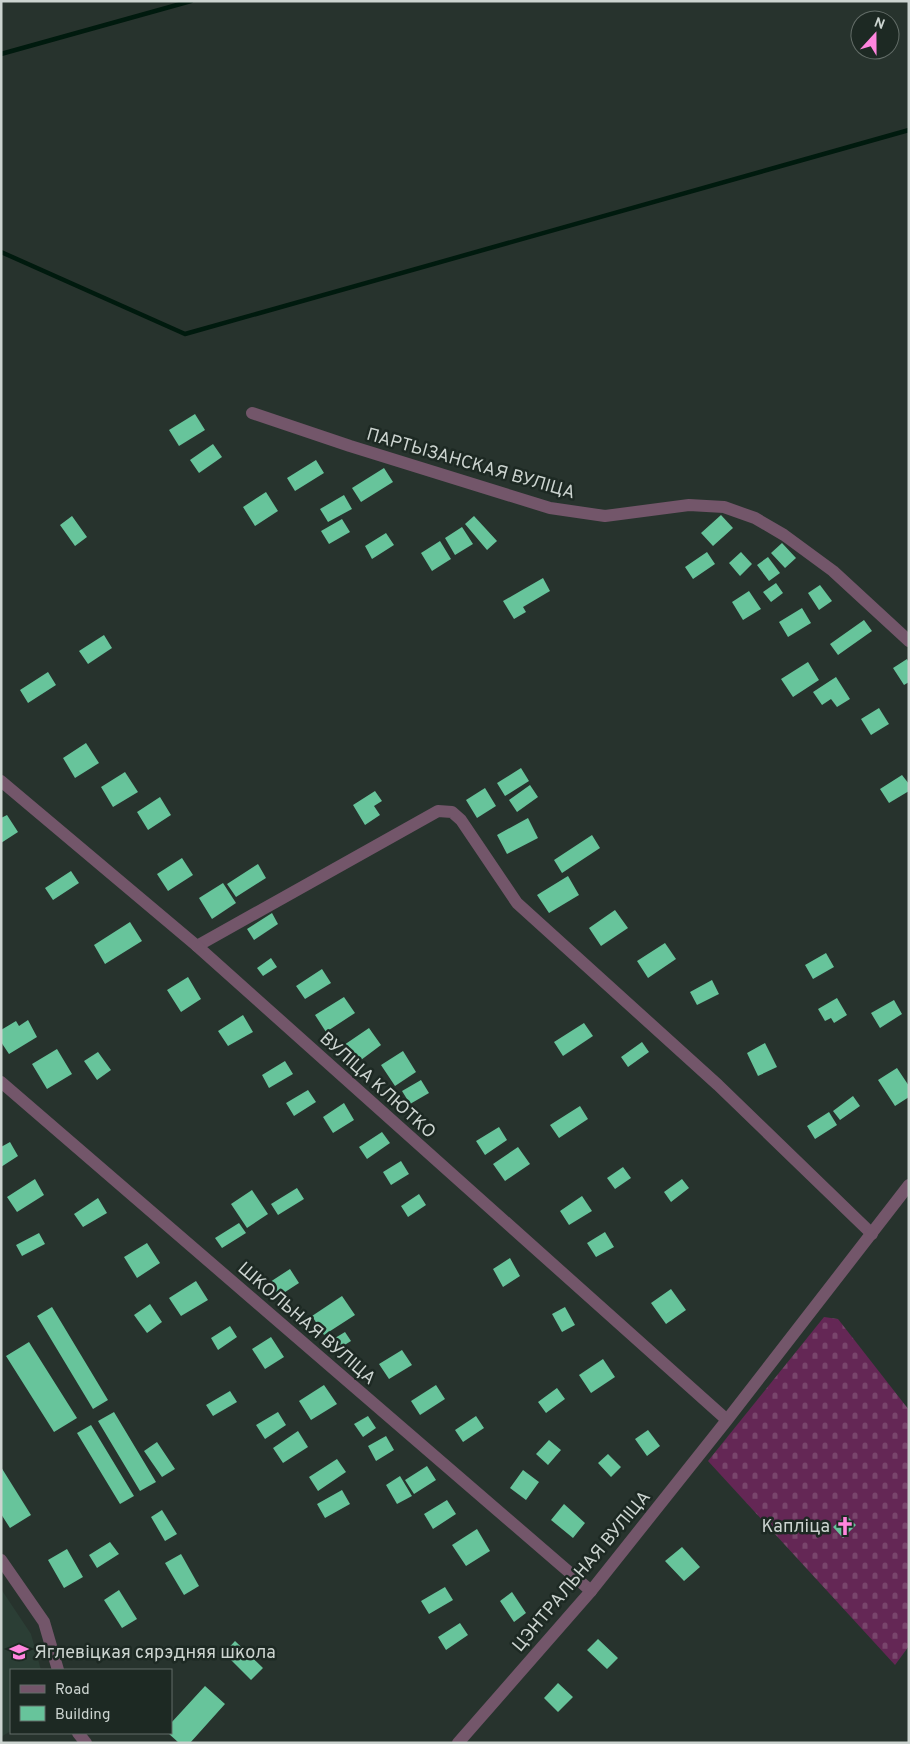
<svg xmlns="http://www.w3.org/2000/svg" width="910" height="1744" font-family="Overpass,sans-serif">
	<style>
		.built { fill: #2b3e35 }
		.cemetery { fill: url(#cemetery-stones) }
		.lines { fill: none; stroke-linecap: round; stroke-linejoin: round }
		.stream { stroke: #001a0e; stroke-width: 4.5 }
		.building { fill: #67c49b }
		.minor { stroke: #73566a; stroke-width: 12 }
		.tertiary { stroke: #73566a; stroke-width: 12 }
		.labels { text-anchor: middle; stroke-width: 5; stroke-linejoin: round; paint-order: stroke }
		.street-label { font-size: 18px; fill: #ccd4d0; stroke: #1d2923 }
		.poi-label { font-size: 18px; fill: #ccd4d0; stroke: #1d2923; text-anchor: end }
	</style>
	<defs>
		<pattern id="cemetery-stones" width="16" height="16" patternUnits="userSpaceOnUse" patternTransform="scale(1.25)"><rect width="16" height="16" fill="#642755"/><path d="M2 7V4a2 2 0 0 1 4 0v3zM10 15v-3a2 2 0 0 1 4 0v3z" fill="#79456c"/></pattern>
	</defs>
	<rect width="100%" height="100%" fill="#27332d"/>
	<!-- built -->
	<path class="built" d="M 1,1589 L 31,1634 L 41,1670 L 11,1670 L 11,1731 L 1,1737 Z"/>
	<!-- cemetery -->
	<path class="cemetery" d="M 824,1317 L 838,1319 L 909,1410 L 909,1646 L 895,1665 L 708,1461 Z"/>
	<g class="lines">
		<!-- stream -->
		<path class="stream" d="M 1,54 L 191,1
			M 1,252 L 185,334 L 909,130"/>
	</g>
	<!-- building -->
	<path class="building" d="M 195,414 L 205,430 L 179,446 L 169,430 Z
		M 213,444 L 222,457 L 199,473 L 190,460 Z
		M 316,460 L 324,473 L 295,491 L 287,478 Z
		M 384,468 L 393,482 L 361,502 L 352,488 Z
		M 266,492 L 278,511 L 255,526 L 243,507 Z
		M 344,495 L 352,509 L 328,522 L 320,509 Z
		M 721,515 L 733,528 L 713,546 L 701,533 Z
		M 72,516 L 87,537 L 75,546 L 60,525 Z
		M 474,516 L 497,541 L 487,550 L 465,524 Z
		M 342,519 L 350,532 L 329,544 L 321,531 Z
		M 462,527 L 473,544 L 455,555 L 445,538 Z
		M 386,533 L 394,545 L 372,559 L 365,546 Z
		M 440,541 L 451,559 L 432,571 L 421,553 Z
		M 782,543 L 796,558 L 785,568 L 771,553 Z
		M 707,552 L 715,564 L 693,579 L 685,567 Z
		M 741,552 L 752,564 L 740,576 L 729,563 Z
		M 768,557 L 780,573 L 769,581 L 757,565 Z
		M 543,578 L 550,591 L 523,607 L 526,612 L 514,619 L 503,601 Z
		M 776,583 L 783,593 L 771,602 L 763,592 Z
		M 820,585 L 832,601 L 819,610 L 808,593 Z
		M 749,591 L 761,609 L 743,620 L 732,602 Z
		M 802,608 L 811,623 L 788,637 L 779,622 Z
		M 864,620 L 872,631 L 838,655 L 830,644 Z
		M 104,635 L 112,648 L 88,664 L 79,651 Z
		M 907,659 L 909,663 L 909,682 L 904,685 L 893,668 Z
		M 808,662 L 819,680 L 793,697 L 781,679 Z
		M 48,672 L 56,685 L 28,703 L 20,690 Z
		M 836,677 L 850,699 L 837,707 L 831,699 L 822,705 L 813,692 Z
		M 879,708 L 889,724 L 871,735 L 861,719 Z
		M 86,743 L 99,763 L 75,778 L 63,758 Z
		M 521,768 L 529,781 L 505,796 L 497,783 Z
		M 125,772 L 138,792 L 113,807 L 101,787 Z
		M 902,775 L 909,784 L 909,791 L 889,803 L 880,789 Z
		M 530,785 L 538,797 L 517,812 L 509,800 Z
		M 485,788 L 496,806 L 477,818 L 466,800 Z
		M 375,791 L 382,801 L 374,806 L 380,815 L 365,825 L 353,805 Z
		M 160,797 L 171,815 L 148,830 L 137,812 Z
		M 7,815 L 18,832 L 1,843 L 1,818 Z
		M 528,818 L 538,838 L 507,854 L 497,835 Z
		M 592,835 L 600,848 L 562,873 L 554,860 Z
		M 182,858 L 193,875 L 168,891 L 157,874 Z
		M 258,864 L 266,878 L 236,897 L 227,884 Z
		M 71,871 L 79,883 L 53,900 L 45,888 Z
		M 568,876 L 579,895 L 549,913 L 537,895 Z
		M 223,883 L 236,903 L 212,919 L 199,898 Z
		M 615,910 L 628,928 L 601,946 L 589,928 Z
		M 272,913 L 278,924 L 254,940 L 247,929 Z
		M 130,922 L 142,941 L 105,964 L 94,945 Z
		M 665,943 L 676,959 L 648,978 L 637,961 Z
		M 826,953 L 834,967 L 813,979 L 805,965 Z
		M 271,958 L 277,967 L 263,976 L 257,968 Z
		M 322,969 L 331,983 L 305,999 L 296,986 Z
		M 188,977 L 201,999 L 181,1012 L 167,990 Z
		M 712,980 L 719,994 L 697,1005 L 690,992 Z
		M 344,997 L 355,1013 L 326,1032 L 315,1015 Z
		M 837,998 L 847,1015 L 834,1023 L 831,1018 L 825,1021 L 818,1009 Z
		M 894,1000 L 902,1014 L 880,1028 L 871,1013 Z
		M 243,1015 L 253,1032 L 228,1046 L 218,1031 Z
		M 28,1020 L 37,1037 L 9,1054 L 1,1042 L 1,1030 L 16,1021 L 19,1026 Z
		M 584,1023 L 593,1036 L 563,1056 L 554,1042 Z
		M 369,1028 L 381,1045 L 357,1063 L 344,1045 Z
		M 642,1042 L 649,1052 L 628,1067 L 621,1057 Z
		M 765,1043 L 777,1067 L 758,1076 L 747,1053 Z
		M 57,1049 L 72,1074 L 47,1089 L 32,1064 Z
		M 403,1051 L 416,1072 L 395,1086 L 381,1065 Z
		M 98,1052 L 111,1070 L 97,1080 L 84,1061 Z
		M 285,1061 L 293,1074 L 269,1088 L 262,1075 Z
		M 897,1068 L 909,1086 L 909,1097 L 895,1106 L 878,1080 Z
		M 421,1080 L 429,1093 L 410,1104 L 402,1091 Z
		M 308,1090 L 316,1102 L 294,1116 L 286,1103 Z
		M 853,1096 L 860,1106 L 840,1120 L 833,1111 Z
		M 344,1103 L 354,1120 L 333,1133 L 323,1117 Z
		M 580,1106 L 588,1119 L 559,1138 L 550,1125 Z
		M 829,1112 L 837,1125 L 815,1139 L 807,1126 Z
		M 499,1127 L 507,1140 L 485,1155 L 476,1141 Z
		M 382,1132 L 390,1143 L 367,1159 L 359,1147 Z
		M 10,1142 L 18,1156 L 1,1167 L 1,1147 Z
		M 518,1147 L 530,1164 L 505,1181 L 493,1164 Z
		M 401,1161 L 409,1174 L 391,1185 L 383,1172 Z
		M 623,1167 L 631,1178 L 615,1189 L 607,1178 Z
		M 35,1179 L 44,1195 L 17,1212 L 7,1197 Z
		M 682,1179 L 689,1188 L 671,1202 L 664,1192 Z
		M 297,1188 L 304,1199 L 278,1215 L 271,1204 Z
		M 252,1190 L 268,1214 L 247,1228 L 231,1204 Z
		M 419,1194 L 426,1205 L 408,1217 L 401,1206 Z
		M 582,1196 L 592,1211 L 569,1225 L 560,1211 Z
		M 98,1198 L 107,1213 L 83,1227 L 74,1214 Z
		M 239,1223 L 246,1233 L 222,1248 L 215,1238 Z
		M 605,1232 L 614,1247 L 596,1257 L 587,1243 Z
		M 39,1233 L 45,1244 L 22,1256 L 16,1245 Z
		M 147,1243 L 160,1263 L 137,1278 L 124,1257 Z
		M 510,1258 L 520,1276 L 503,1287 L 493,1269 Z
		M 290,1269 L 299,1283 L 279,1296 L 270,1282 Z
		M 196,1281 L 208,1300 L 181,1316 L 169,1298 Z
		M 671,1289 L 686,1310 L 666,1324 L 651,1303 Z
		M 342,1296 L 355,1315 L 324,1335 L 312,1316 Z
		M 150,1304 L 162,1322 L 147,1333 L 134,1315 Z
		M 52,1307 L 108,1400 L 93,1409 L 37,1316 Z
		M 565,1307 L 575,1325 L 562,1332 L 552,1314 Z
		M 230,1326 L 237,1337 L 218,1350 L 211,1338 Z
		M 345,1332 L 351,1341 L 335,1351 L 330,1341 Z
		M 271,1337 L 284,1357 L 265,1369 L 252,1349 Z
		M 29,1342 L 77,1418 L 54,1432 L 6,1356 Z
		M 402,1350 L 412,1365 L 389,1379 L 379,1364 Z
		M 603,1359 L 615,1377 L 591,1393 L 579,1375 Z
		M 324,1385 L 337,1404 L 311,1420 L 299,1401 Z
		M 436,1385 L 445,1399 L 420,1415 L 411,1401 Z
		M 557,1388 L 565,1399 L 546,1413 L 538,1402 Z
		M 230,1391 L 237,1402 L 213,1416 L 206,1405 Z
		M 114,1412 L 156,1482 L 140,1491 L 98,1421 Z
		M 278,1412 L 286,1425 L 265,1439 L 256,1425 Z
		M 368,1416 L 376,1428 L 363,1437 L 354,1424 Z
		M 476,1416 L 484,1428 L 463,1442 L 455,1430 Z
		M 91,1425 L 134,1496 L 120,1504 L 77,1433 Z
		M 648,1430 L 660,1446 L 647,1456 L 635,1439 Z
		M 298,1431 L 308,1447 L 283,1463 L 273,1448 Z
		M 386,1436 L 394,1450 L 376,1461 L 368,1446 Z
		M 549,1440 L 561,1450 L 548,1465 L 536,1454 Z
		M 157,1442 L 175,1469 L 162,1477 L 144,1451 Z
		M 608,1454 L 621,1467 L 611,1477 L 598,1463 Z
		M 337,1459 L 346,1472 L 318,1491 L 309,1477 Z
		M 427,1466 L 436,1480 L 414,1494 L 405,1480 Z
		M 1,1467 L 31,1515 L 10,1528 L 1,1514 Z
		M 523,1470 L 539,1482 L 526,1500 L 510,1488 Z
		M 400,1476 L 412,1496 L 397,1504 L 386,1485 Z
		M 342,1490 L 350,1504 L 325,1518 L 317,1504 Z
		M 447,1500 L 456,1514 L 433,1529 L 424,1514 Z
		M 564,1504 L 585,1523 L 573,1538 L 551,1520 Z
		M 162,1510 L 177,1534 L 165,1541 L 151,1517 Z
		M 846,1515 L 856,1525 L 843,1538 L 833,1527 Z
		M 477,1529 L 490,1551 L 466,1566 L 452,1545 Z
		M 110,1542 L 119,1554 L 97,1568 L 89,1555 Z
		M 682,1547 L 700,1567 L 684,1581 L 665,1561 Z
		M 67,1549 L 83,1577 L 64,1588 L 48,1560 Z
		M 181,1554 L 199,1586 L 184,1595 L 165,1563 Z
		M 445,1587 L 453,1600 L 429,1614 L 421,1601 Z
		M 119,1590 L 137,1619 L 122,1628 L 104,1600 Z
		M 512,1592 L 526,1613 L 514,1622 L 500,1601 Z
		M 460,1623 L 468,1635 L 446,1650 L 438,1637 Z
		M 598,1639 L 618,1658 L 607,1669 L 587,1650 Z
		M 235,1641 L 263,1668 L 251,1680 L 224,1653 Z
		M 558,1683 L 573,1697 L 558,1712 L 544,1698 Z
		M 205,1686 L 225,1704 L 190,1743 L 179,1743 L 168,1733 L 171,1733 L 171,1723 Z"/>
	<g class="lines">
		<!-- minor -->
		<path class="minor" d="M 252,413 L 350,446 L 550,508 L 605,516 L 689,505 L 724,507 L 755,518 L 784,535 L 833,571 L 909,641
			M 197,946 L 438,811 L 452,812 L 461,820 L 517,903 L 718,1085 L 872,1234
			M 1,1082 L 591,1591
			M 1,1560 L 44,1622 L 58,1670
			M 78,1733 L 86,1743"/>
		<!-- tertiary -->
		<path class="tertiary" d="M 1,781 L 197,946 L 727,1420
			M 458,1743 L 591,1591 L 727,1420 L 909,1185"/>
	</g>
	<!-- icons -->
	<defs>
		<g id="church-bare" transform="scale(1.5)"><path d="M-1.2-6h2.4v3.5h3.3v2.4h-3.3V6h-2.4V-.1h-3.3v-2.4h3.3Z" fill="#ff85de" stroke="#1d2923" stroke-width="2.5" paint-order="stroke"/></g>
		<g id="school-bare" transform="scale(1.5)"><path d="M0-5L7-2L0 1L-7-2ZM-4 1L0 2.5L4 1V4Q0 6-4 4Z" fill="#ff85de" stroke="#1d2923" stroke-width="2.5" paint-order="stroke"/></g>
	</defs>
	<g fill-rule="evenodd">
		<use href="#church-bare" x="845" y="1526"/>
		<use href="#school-bare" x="19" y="1652"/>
	</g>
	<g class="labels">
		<!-- street labels -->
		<g class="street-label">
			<text transform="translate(471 463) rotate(16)" y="6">ПАРТЫЗАНСКАЯ ВУЛІЦА</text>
			<text transform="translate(378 1085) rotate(42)" y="6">ВУЛІЦА КЛЮТКО</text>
			<text transform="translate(307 1323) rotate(41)" y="6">ШКОЛЬНАЯ ВУЛІЦА</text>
			<text transform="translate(581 1571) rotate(-50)" y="6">ЦЭНТРАЛЬНАЯ ВУЛІЦА</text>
		</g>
		<!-- poi labels -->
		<g class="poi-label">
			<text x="830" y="1532">Капліца</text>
			<text x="34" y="1658" text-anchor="start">Яглевіцкая сярэдняя школа</text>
		</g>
	</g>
	<!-- border -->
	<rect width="910" height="1744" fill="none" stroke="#ccd4d0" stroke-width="5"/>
	<!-- legend -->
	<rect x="10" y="1669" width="162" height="65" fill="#1d2923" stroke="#636d68"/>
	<rect x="20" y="1685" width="25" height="8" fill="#73566a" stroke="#636d68"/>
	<text x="55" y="1694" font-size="15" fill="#ccd4d0">Road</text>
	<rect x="20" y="1706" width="25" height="15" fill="#67c49b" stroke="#636d68"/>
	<text x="55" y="1719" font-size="15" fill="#ccd4d0">Building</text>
	<!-- north arrow -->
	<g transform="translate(875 35) rotate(21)"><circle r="24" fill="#1d2923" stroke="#636d68"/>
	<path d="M0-4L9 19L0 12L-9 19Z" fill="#ff85de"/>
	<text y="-8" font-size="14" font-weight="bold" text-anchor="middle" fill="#ccd4d0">N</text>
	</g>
</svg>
